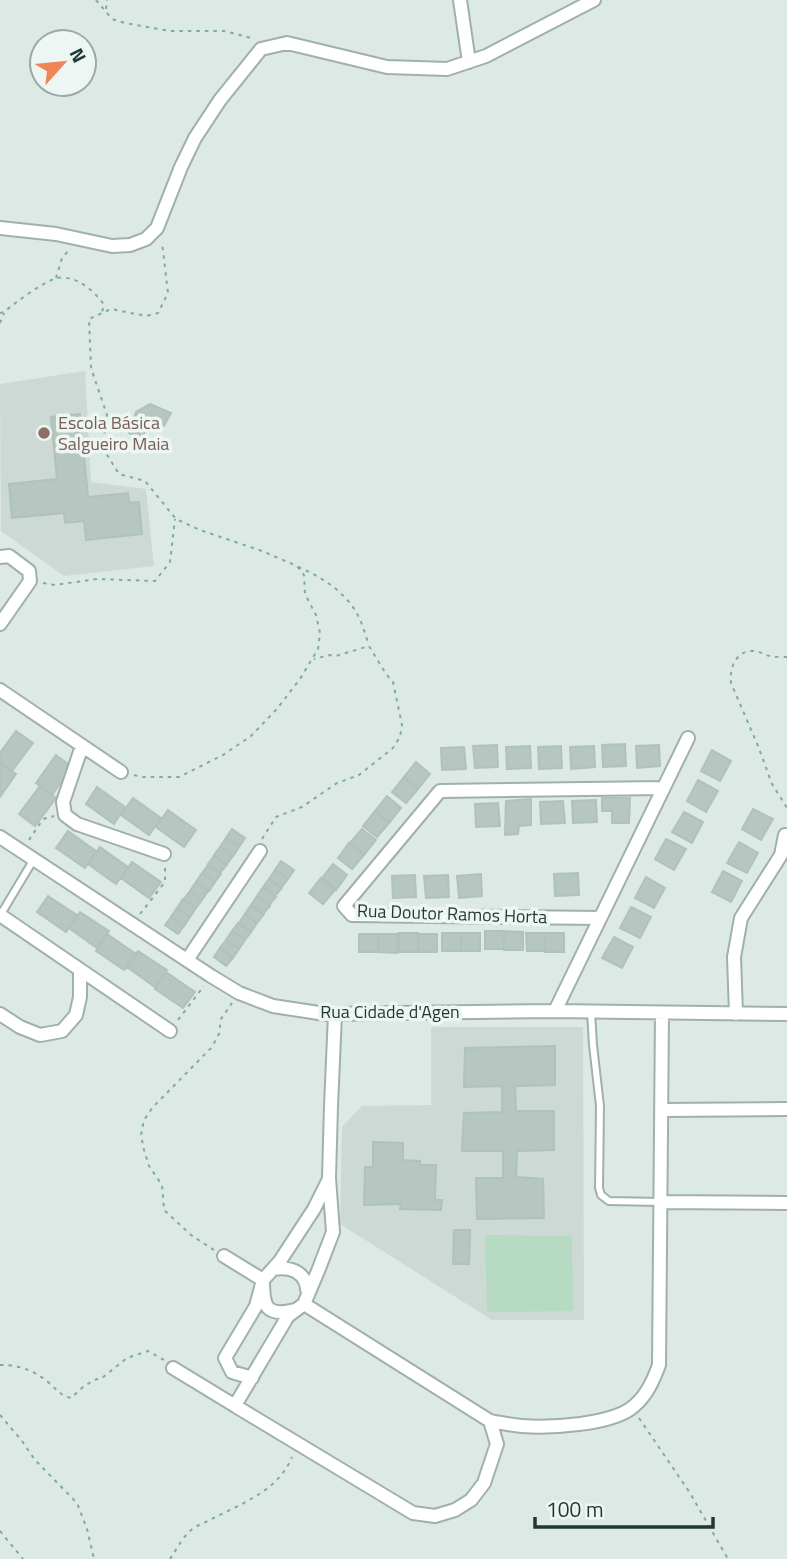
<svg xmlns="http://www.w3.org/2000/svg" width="787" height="1559" font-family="'Titillium Web',sans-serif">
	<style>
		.built { fill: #ccd9d4 }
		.green { fill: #b6dac2 }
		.building { fill: #b6c6c1; stroke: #b0c2bc; stroke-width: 2 }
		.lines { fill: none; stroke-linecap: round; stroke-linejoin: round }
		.lane-casing { stroke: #a0b0ac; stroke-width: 10 }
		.street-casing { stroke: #a0b0ac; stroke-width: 16 }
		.path { stroke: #7eaca1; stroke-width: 2; stroke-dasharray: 3.5 5; stroke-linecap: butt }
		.lane { stroke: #fff; stroke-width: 6 }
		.street { stroke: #fff; stroke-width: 12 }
		.education-dot { fill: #8d6e63; stroke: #edf6f2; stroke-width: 2.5 }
		.labels { text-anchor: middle; stroke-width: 7; stroke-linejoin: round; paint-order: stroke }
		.education-label { font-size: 18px; fill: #785e54; stroke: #edf6f2; text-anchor: start }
		.street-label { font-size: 18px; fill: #1f3833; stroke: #edf6f2 }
	</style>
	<rect width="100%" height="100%" fill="#dde9e5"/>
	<!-- built -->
	<path class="built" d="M 85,371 L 91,482 L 146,489 L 154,566 L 64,576 L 1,531 L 0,384 Z
		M 431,1027 L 583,1027 L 584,1320 L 492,1320 L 340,1224 L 342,1127 L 362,1106 L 431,1105 Z"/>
	<!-- green -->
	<path class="green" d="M 485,1235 L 572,1236 L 573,1311 L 487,1312 Z"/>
	<!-- building -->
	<path class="building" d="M 150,404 L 171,413 L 164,426 L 148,423 L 142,439 L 129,433 L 136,412 Z
		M 80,414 L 88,497 L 128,493 L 129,503 L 139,502 L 142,534 L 86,540 L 84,521 L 65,523 L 64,513 L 12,518 L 9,484 L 57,479 L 51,417 Z
		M 16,731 L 33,743 L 12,771 L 0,762 L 0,753 Z
		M 625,744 L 626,766 L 603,767 L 602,745 Z
		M 497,745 L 498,767 L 475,768 L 473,746 Z
		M 659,745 L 660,766 L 637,768 L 636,746 Z
		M 530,746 L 531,768 L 507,769 L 506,747 Z
		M 561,746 L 562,768 L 539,769 L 538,747 Z
		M 594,746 L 595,767 L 571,769 L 570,747 Z
		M 464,747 L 466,769 L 442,770 L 441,748 Z
		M 712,750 L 731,761 L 720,781 L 701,771 Z
		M 56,755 L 72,767 L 52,795 L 36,783 Z
		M 0,762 L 16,774 L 0,797 Z
		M 416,762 L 430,774 L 418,789 L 404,777 Z
		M 404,777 L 418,789 L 406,803 L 392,792 Z
		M 698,780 L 718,791 L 706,812 L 687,801 Z
		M 40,786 L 56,798 L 35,826 L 19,814 Z
		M 97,787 L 125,807 L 114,824 L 86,804 Z
		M 387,796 L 401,808 L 389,823 L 375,811 Z
		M 133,798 L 161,818 L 149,835 L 121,815 Z
		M 602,798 L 630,798 L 629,823 L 612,823 L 612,811 L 602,811 Z
		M 531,799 L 531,825 L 519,826 L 518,834 L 505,835 L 506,801 Z
		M 596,800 L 597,822 L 573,823 L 572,801 Z
		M 563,801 L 565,823 L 541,824 L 540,802 Z
		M 498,803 L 500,826 L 476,827 L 475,804 Z
		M 753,809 L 773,819 L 761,840 L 742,829 Z
		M 168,810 L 196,830 L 184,847 L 156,827 Z
		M 375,811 L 389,823 L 377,837 L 363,826 Z
		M 684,812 L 703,822 L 692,843 L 672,832 Z
		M 232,829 L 245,838 L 239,847 L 226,838 Z
		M 362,829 L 376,840 L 364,855 L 350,843 Z
		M 68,831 L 96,851 L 85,868 L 56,848 Z
		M 226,838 L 239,847 L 233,856 L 220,847 Z
		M 666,839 L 686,849 L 674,870 L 655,859 Z
		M 739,842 L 758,853 L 747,873 L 727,863 Z
		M 349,843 L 364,855 L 352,869 L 338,858 Z
		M 100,847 L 128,867 L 116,884 L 88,864 Z
		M 220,847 L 233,856 L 226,865 L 214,855 Z
		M 214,856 L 227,865 L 220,873 L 208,864 Z
		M 281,861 L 294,870 L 288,879 L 275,870 Z
		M 132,862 L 161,882 L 149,898 L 121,878 Z
		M 333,864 L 347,875 L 336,890 L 322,878 Z
		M 208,865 L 221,874 L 215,882 L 202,873 Z
		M 275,870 L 288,879 L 281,888 L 269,879 Z
		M 723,871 L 742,881 L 731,902 L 712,892 Z
		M 202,873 L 215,882 L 209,891 L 196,882 Z
		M 578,873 L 579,895 L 555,896 L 554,874 Z
		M 481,874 L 482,896 L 459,898 L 457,876 Z
		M 415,875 L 416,897 L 393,898 L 392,876 Z
		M 448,875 L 449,897 L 426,898 L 424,876 Z
		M 646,877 L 665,888 L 654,908 L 635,898 Z
		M 321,878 L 335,890 L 323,904 L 309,893 Z
		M 269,879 L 282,888 L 275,896 L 263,887 Z
		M 196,882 L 208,891 L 202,900 L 190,891 Z
		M 263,887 L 276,897 L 269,905 L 257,896 Z
		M 190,891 L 202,900 L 196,908 L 184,899 Z
		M 48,896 L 77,915 L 66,932 L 37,912 Z
		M 257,896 L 270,906 L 263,914 L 251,905 Z
		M 183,899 L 196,908 L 190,917 L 177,908 Z
		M 251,905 L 264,914 L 257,923 L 245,914 Z
		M 631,907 L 651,917 L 640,938 L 620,928 Z
		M 177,908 L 190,917 L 184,926 L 171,917 Z
		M 80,912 L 109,931 L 97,948 L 69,928 Z
		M 245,914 L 257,923 L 251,932 L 239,923 Z
		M 171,917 L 184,926 L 178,934 L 165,925 Z
		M 238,923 L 251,932 L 245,940 L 232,931 Z
		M 232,931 L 245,940 L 239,949 L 226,940 Z
		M 485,931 L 504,931 L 504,949 L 485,949 Z
		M 504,931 L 523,932 L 523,950 L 504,950 Z
		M 399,933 L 418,933 L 418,952 L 399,952 Z
		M 442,933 L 461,933 L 461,951 L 442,951 Z
		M 461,933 L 480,933 L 480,951 L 461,951 Z
		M 526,933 L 545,933 L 545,951 L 527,951 Z
		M 545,933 L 564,933 L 564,952 L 545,952 Z
		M 107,934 L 136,954 L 124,970 L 96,951 Z
		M 359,934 L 378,934 L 378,952 L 359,952 Z
		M 378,934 L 397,934 L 397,953 L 378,952 Z
		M 418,934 L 437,934 L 437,952 L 418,952 Z
		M 614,937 L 633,947 L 622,968 L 602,958 Z
		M 226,940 L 239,949 L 233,958 L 220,948 Z
		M 220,948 L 233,958 L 226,966 L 214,957 Z
		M 138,951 L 167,970 L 155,987 L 127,967 Z
		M 166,972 L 195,992 L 183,1008 L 155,989 Z
		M 555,1046 L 555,1085 L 515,1086 L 516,1111 L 554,1111 L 554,1150 L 517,1151 L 516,1177 L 543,1179 L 544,1218 L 477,1219 L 476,1178 L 503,1178 L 503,1151 L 462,1151 L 464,1113 L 502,1112 L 502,1086 L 464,1087 L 465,1048 Z
		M 373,1142 L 403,1143 L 403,1160 L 420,1161 L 420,1165 L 436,1165 L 435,1200 L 442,1200 L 441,1210 L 400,1209 L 401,1204 L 364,1205 L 365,1167 L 373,1167 Z
		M 454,1230 L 470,1230 L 469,1264 L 453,1264 Z"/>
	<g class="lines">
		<!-- lane casing -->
		<g class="lane-casing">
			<path id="lane" d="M 1,914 L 34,859
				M 591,1012 L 593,1045 L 600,1106 L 599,1188 L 601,1195 L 609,1201 L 660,1202"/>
		</g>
		<!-- street casing -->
		<g class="street-casing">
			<path id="street" d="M 460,0 L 469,62
				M 0,228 L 56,234 L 112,246 L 130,245 L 146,239 L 157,228 L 181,167 L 195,138 L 220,100 L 261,49 L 287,43 L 387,67 L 447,69 L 486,56 L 594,0
				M 0,557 L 9,556 L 29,571 L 30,581 L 0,624
				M 0,690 L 121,772
				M 82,746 L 63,802 L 65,815 L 77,824 L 164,854
				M 0,837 L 211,976 L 239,993 L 273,1006 L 325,1014 L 555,1011 L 787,1014
				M 0,915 L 170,1031
				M 600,918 L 352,915 L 344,906 L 440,791 L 663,788
				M 187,960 L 260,851
				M 555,1011 L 688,738
				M 0,1014 L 20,1027 L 40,1035 L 62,1031 L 76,1015 L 80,997 L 80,970
				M 736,1014 L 734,957 L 741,918 L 781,855 L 785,835
				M 662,1110 L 787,1109
				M 660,1202 L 787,1203
				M 224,1256 L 263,1280 C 263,1307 266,1317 295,1310
				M 273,1269 C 285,1267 299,1269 305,1281 C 307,1285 307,1290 308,1294
				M 304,1304 L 318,1271 L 333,1232 L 329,1178 L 331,1106 L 335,1014
				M 173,1368 L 237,1407
				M 252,1378 L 232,1372 L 225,1358 L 256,1306 L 263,1280 L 280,1261 L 314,1209 L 328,1181
				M 490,1421 L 497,1444 L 484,1483 L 471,1500 L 455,1510 L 435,1516 L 413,1513 L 237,1407 L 237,1402 L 288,1316 L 304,1304 L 490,1421 C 501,1423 511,1425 522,1426 C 550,1428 613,1425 634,1406 C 647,1395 653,1381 659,1365 L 662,1013"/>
		</g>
		<!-- path -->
		<path class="path" d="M 96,0 L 112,19 L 125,23 L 170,31 L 224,31 L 255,39
			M 106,9 L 107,0
			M 56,278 L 62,258 L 69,250
			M 0,313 L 4,312 C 15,303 44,281 57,278 C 76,275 94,290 104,305 L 102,312
			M 0,323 L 4,313
			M 298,567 C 319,575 345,592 356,612 C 362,622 365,634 369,645
			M 43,583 L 55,585 L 97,579 L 155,581 L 170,562 L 175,519
			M 787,657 C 782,657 775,657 770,656 C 764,655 760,651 754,651 C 736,650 729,668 731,683 L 758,746 L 772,784 L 787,808
			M 134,775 L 142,777 L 179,777 L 223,755 L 251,736 L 276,710 L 300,679 L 318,649 L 320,633 L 316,615 L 305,594 L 304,575 L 297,566 L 262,551 L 200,530 L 176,519 L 145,481 L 119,474 L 104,450 L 104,437 L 107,415 L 91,368 L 89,319 L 111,309 L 146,316 L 158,313 L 168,293 L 162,242
			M 262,839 L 276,817 L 302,807 L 337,783 L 359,775 L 393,748 L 400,737 L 402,725 L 393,682 L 386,674 L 369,646 L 336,656 L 329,655 L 314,659
			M 29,840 L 43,819 L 54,816
			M 140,914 L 165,882 L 165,866
			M 178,1020 L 204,986
			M 214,1250 L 191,1235 L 164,1210 L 162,1185 L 149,1166 L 144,1150 L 141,1135 L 144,1120 L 153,1107 L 212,1047 L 219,1034 L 221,1019 L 232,1003
			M 0,1365 C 17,1364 35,1371 48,1382 C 56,1389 61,1396 71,1398 L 83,1387 L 94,1380 L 102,1378 L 127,1358 L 148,1351 L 164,1360
			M 0,1415 L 22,1441 L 35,1460 L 77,1503 L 87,1529 L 94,1559
			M 639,1418 L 690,1493 L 728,1559
			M 0,1531 L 23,1559
			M 170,1559 C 176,1550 181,1540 189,1532 C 194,1527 201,1524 208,1521 C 239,1504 277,1493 292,1457"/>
		<!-- lane -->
		<use href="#lane" class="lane"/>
		<!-- street -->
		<use href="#street" class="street"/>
	</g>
	<!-- markers -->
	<circle class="education-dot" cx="44" cy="433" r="7"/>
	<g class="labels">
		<!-- education labels -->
		<g class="education-label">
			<text x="58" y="429">Escola Básica<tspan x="58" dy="21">Salgueiro Maia</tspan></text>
		</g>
		<!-- street labels -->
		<g class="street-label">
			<text transform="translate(452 914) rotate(2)" y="6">Rua Doutor Ramos Horta</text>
			<text x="390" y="1018">Rua Cidade d'Agen</text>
		</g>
	</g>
	<!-- north arrow -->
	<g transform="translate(63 63) rotate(63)"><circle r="33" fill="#edf6f2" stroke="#9baaa6" stroke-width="2"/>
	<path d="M0-5L12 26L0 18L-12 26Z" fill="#ef8655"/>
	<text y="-10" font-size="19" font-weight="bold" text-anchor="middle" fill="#1f3833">N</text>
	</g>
	<!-- scale -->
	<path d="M535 1517v10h178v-10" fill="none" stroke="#1f3833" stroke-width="3.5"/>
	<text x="546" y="1517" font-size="21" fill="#1f3833" stroke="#edf6f2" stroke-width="5" paint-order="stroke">100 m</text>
</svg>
